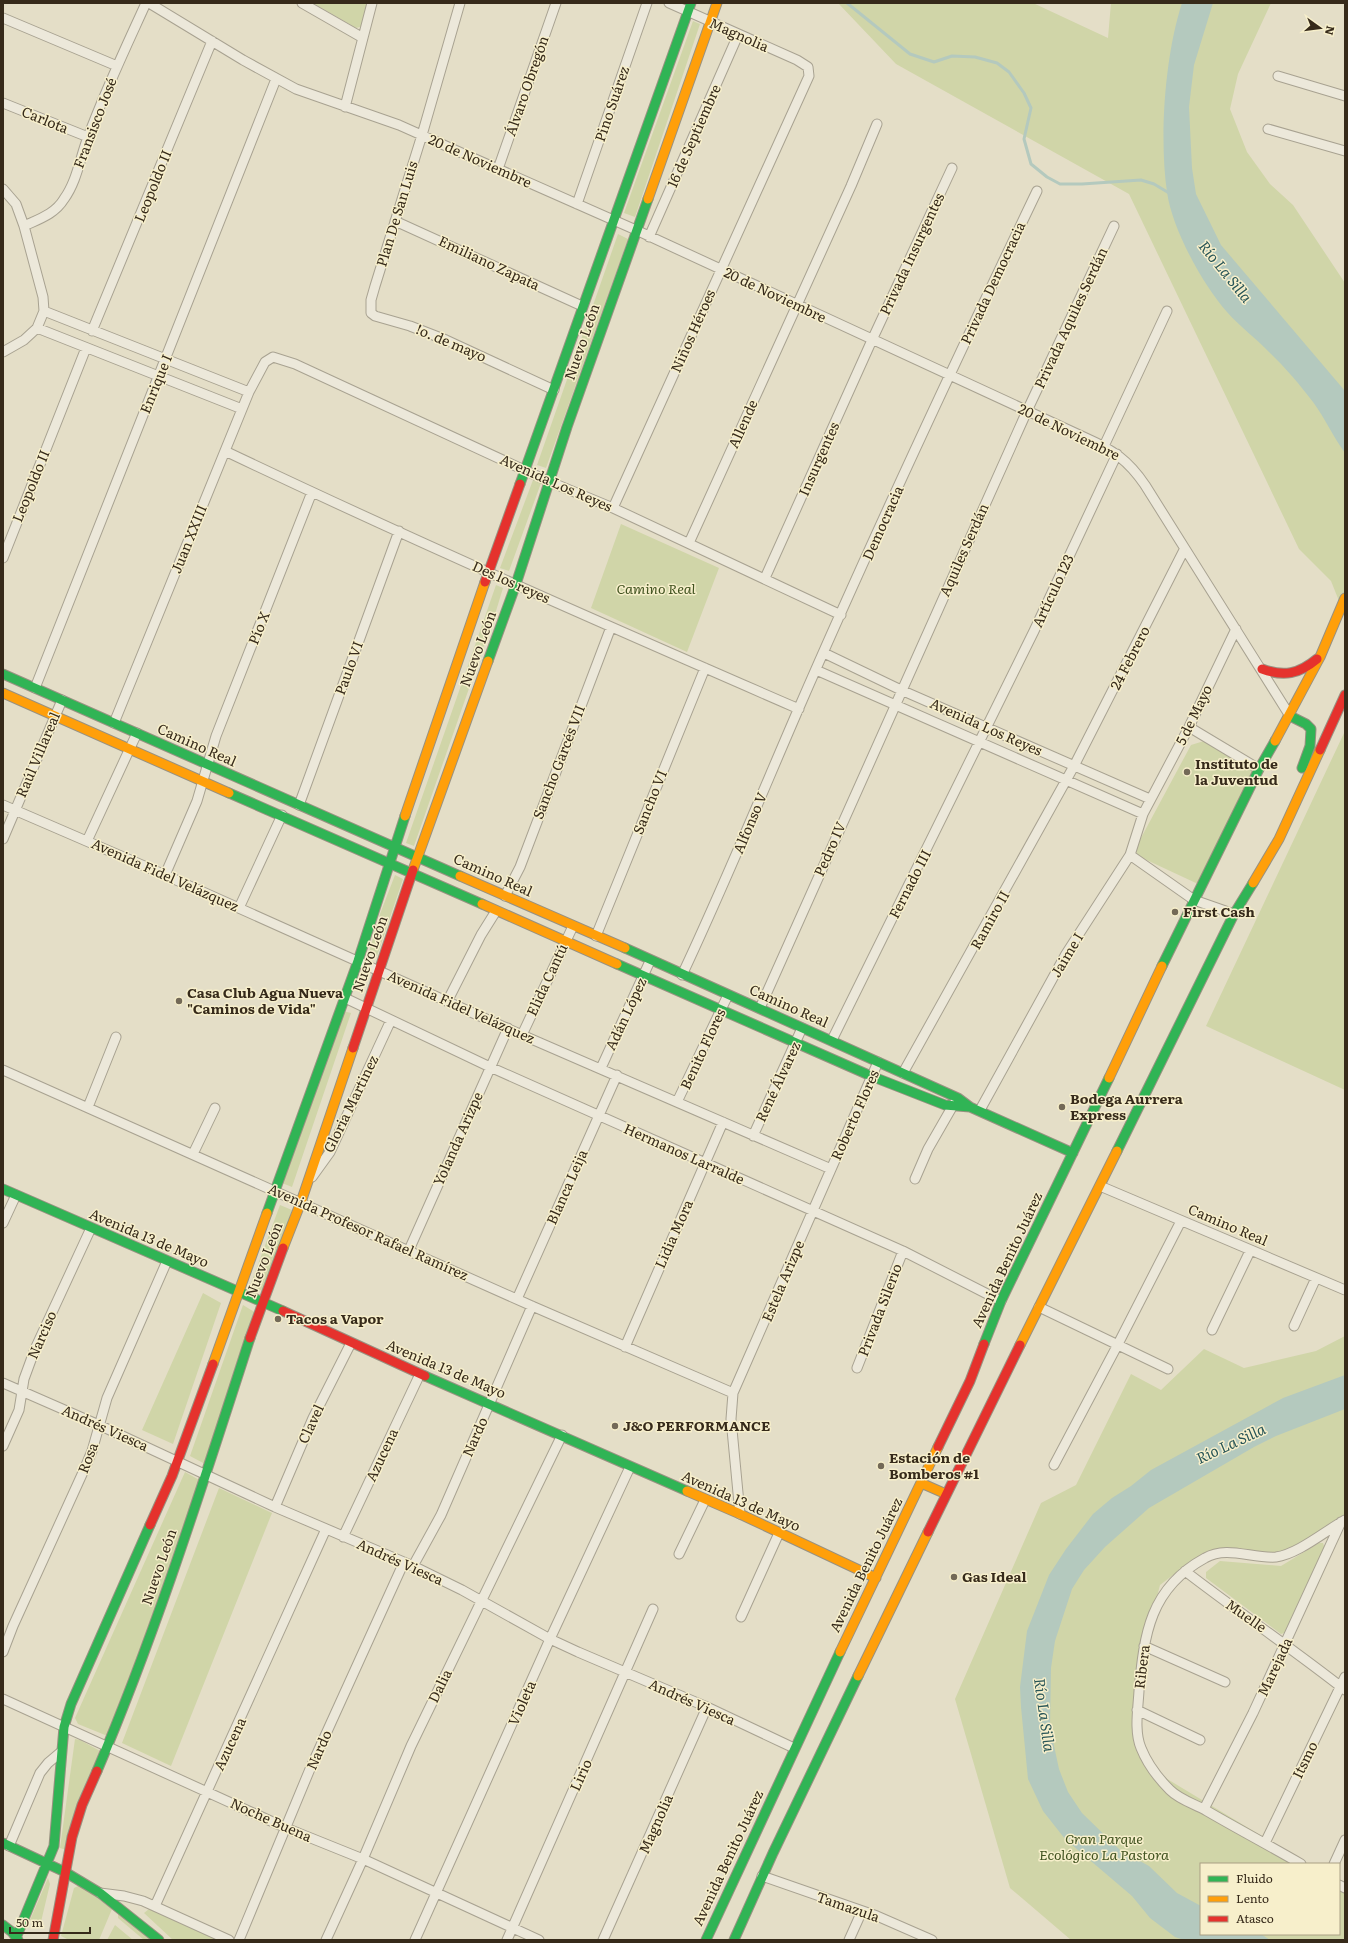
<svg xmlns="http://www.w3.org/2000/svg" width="1348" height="1943" font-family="Literata,serif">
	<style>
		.green { fill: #d0d5a8 }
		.water { fill: #b4c9be }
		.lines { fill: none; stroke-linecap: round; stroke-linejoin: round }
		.stream { stroke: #b4c9be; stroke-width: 3 }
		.street-casing { stroke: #a8a291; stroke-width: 11 }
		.fast-casing { stroke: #989181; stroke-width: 11 }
		.slow-casing { stroke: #989181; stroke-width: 11 }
		.jam-casing { stroke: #989181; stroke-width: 11 }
		.street { stroke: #ece8da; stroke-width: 9 }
		.fast { stroke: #30b455; stroke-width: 9 }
		.slow { stroke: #ff9f0a; stroke-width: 9 }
		.jam { stroke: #e5322d; stroke-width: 9 }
		.poi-dot { fill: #736957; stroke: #f7efcb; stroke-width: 1.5 }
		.labels { text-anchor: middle; stroke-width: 3; stroke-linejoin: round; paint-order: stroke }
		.street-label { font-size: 14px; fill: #362a1a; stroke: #f7efcb }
		.park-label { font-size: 14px; font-style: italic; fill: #415320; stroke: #f7efcb }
		.poi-label { font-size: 14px; font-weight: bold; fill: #362a1a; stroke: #f7efcb; text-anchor: start }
		.water-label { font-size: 15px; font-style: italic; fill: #285557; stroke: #f7efcb }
	</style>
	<rect width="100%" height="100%" fill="#e4dec7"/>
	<!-- green -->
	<path class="green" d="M 313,3 L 369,3 L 364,26 L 356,28 Z
		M 838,3 L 1033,3 L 1108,38 L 1111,3 L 1271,3 L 1238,74 L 1230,109 L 1247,152 L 1270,184 L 1293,205 L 1345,283 L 1345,616 L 1331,581 L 1299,549 L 1129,194 L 896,64 Z
		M 693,21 L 700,24 L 635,217 L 624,213 Z
		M 618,234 L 628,239 L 546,468 L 537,465 Z
		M 533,480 L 541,483 L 509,571 L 500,568 Z
		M 621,524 L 719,568 L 687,652 L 591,608 Z
		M 496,585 L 503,588 L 496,611 L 414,846 L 406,843 Z
		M 1345,731 L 1345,1090 L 1206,1026 Z
		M 1204,741 L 1257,770 L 1198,884 L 1138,856 L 1135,849 L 1191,745 Z
		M 395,875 L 403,879 L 377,956 L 369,952 L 380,914 Z
		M 343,1011 L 351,1013 L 292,1187 L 282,1183 Z
		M 280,1205 L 292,1210 L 263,1291 L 250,1286 Z
		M 203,1293 L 221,1303 L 173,1444 L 142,1430 Z
		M 243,1305 L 256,1313 L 207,1465 L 190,1456 Z
		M 1345,1336 L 1345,1520 L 1284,1555 L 1222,1552 L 1176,1579 L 1173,1575 L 1160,1585 L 1144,1646 L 1138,1736 L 1154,1771 L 1308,1864 L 1201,1864 L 1201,1934 L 1339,1934 L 1339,1883 L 1345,1887 L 1345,1940 L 1071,1940 L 1010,1888 L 955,1699 L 1041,1503 L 1076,1485 L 1131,1374 L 1161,1390 L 1204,1349 L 1244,1368 L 1316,1351 Z
		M 185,1472 L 203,1482 L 110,1737 L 78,1724 L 75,1718 Z
		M 219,1488 L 272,1513 L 171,1766 L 122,1743 Z
		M 1319,1543 L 1323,1543 L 1325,1549 L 1287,1632 L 1281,1634 L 1206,1578 L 1206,1572 L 1220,1561 L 1281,1566 Z
		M 75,1739 L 80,1740 L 102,1752 L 66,1850 L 60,1848 Z
		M 48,1878 L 50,1884 L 40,1926 L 30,1920 Z
		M 80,1885 L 112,1909 L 99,1940 L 69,1940 L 61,1936 L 74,1888 Z
		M 149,1909 L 219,1940 L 173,1940 L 144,1913 Z
		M 118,1912 L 151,1940 L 144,1940 L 118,1918 Z
		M 115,1925 L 133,1940 L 107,1940 Z"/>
	<!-- water -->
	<path class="water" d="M 1182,3 L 1213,3 L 1194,65 L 1189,107 L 1192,168 L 1196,194 L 1221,245 L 1345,391 L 1345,453 C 1333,437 1325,418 1313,402 C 1300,385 1285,367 1269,352 C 1256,338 1240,327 1227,312 C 1203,285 1172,229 1167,192 C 1159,137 1165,55 1182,3 Z
		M 1345,1375 L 1345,1409 L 1276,1436 L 1254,1447 L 1149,1508 L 1105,1547 L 1084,1570 L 1072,1589 L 1055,1641 L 1051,1668 L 1050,1727 L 1059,1769 L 1068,1792 L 1082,1813 L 1120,1850 L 1149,1866 L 1177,1893 L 1201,1906 L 1201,1934 L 1261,1934 L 1270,1940 L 1184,1940 L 1175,1937 L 1150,1918 L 1132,1896 L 1065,1839 L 1043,1811 L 1028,1779 L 1021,1707 L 1020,1687 L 1027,1631 L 1049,1575 L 1066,1549 L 1093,1514 L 1112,1498 L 1131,1486 L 1151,1470 L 1283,1398 Z"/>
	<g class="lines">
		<!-- stream -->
		<path class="stream" d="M 847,3 L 910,54 L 934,62 L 952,56 L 975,57 L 997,63 L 1009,72 L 1024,93 L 1031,108 L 1024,139 L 1031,164 L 1047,177 L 1060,184 L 1082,184 L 1141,180 L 1154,184 L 1169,193"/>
		<!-- street casing -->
		<g class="street-casing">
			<path id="street" d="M 149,3 L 243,60 L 296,89 L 399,125 L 464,154 L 636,230 L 1086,438 C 1113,450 1128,460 1145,485 L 1290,716
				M 302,3 L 363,38
				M 460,3 L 422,135 L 375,286 L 371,300 L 371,313 L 375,316 L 410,326 L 446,340 L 554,390
				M 3,18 L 117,66
				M 1278,76 L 1345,96
				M 3,103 L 88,137
				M 345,107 L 372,3
				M 1268,129 L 1345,151
				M 498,169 L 556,3
				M 3,189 L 16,204 L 24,226 L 43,297 L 44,311 L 37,328 L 24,340 L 3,352
				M 577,204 L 647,3
				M 395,221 L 582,306
				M 24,226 C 39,219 55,214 64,199 C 77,181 80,158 88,137 C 105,91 126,47 146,3
				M 649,237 L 738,35
				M 44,311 L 249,392
				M 37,328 L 242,409
				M 92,331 L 212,41
				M 1104,446 L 1167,311
				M 225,451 C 414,541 606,625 799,709
				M 613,508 L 809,76 L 808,67 L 797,60 L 669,3
				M 689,543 L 851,186 L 877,124
				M 3,558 L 86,348
				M 765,578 L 872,340 L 952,168
				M 824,653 L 901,690 L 1150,799
				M 816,670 L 1143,814
				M 35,688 L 276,79
				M 114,723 L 249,392 L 265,362 L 273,357 L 295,364 L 548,481 L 613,508 L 841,615
				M 1189,727 L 1259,769
				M 3,805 L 165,875 L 522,1035 L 831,1169
				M 299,805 L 399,531
				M 3,839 L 62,700
				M 87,841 L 137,733
				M 1130,855 L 1194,900 L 1234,914
				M 165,875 L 197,801 L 216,736 L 312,492
				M 505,896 L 520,867 L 611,627
				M 239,908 L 282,815
				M 596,936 L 705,668
				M 682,975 C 723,888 760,798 798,710 C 874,535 955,362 1037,191
				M 345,998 L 490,1067 L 903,1251 L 1001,1301
				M 448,1000 L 481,935 L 496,911
				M 760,1008 L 1027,411 L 1114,226
				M 522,1035 L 573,926
				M 832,1040 L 1034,631 L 1117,454
				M 601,1068 L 650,961
				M 3,1070 L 532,1306 L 733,1393
				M 903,1073 L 1074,766 L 1184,550
				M 677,1102 L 728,995
				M 88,1107 L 116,1037
				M 980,1110 L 1066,954 L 1130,855 L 1143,814 L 1189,727 L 1236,629
				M 753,1136 L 802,1028
				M 193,1154 L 215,1108
				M 312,1177 L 330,1152 L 391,1020
				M 915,1179 L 928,1149 L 955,1102
				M 1100,1186 L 1345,1290
				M 3,1223 L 16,1195
				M 409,1250 L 508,1028
				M 517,1299 L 617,1075
				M 1039,1307 L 1168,1369
				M 1294,1326 L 1316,1278
				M 1212,1330 L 1250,1251
				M 625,1347 L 723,1122
				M 857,1368 L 903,1251
				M 3,1383 L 99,1425 L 275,1507 L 413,1566 L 462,1590 L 550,1639 L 578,1652 L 707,1707 L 794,1748
				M 3,1446 L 19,1410 L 24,1379 L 35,1349 L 91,1228
				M 1054,1465 L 1117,1346 L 1181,1221
				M 275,1507 L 313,1418 L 351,1343
				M 740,1514 L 731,1419 L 733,1393 L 878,1062
				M 343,1537 L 420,1374
				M 679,1554 L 705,1500
				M 413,1566 L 441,1515 L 532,1306
				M 1185,1571 C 1238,1612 1293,1649 1345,1690
				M 741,1617 L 779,1533
				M 1144,1646 L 1225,1682
				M 3,1652 L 13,1626 L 84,1470 L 92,1451 L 107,1398 L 167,1261
				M 3,1699 L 286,1828 L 363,1859 L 539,1940
				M 1137,1710 L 1200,1740
				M 1204,1809 L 1253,1713 L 1341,1522
				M 1265,1843 L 1345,1677
				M 9,1846 L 40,1773 L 48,1763 L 61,1752
				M 1301,1864 C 1270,1846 1238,1829 1207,1811 C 1195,1804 1180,1800 1170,1790 C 1158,1778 1147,1763 1141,1748 C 1134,1731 1138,1709 1139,1691 C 1144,1634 1150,1588 1205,1558 C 1227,1545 1252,1559 1276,1557 C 1298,1554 1325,1531 1345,1520
				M 1334,1864 L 1345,1840
				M 762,1876 L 877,1916 L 932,1940
				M 1339,1885 L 1345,1888
				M 100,1893 L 124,1896 L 143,1901 L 229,1940
				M 155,1906 L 326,1529
				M 239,1940 L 310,1769 L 404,1562
				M 326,1940 L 363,1859 L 411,1746 L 562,1435
				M 415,1940 L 550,1639 L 630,1467
				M 507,1940 L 653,1609
				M 603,1940 L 707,1707
				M 849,1940 L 862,1911"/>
		</g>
		<!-- fast casing -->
		<g class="fast-casing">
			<path id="fast" d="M 520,484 L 691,3
				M 488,661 L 516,584 L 567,427 L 648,199
				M 3,674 L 460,876
				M 1290,716 L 1306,724 L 1311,729 L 1310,746 L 1302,768
				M 229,793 L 482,904
				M 625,948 L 958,1098 L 970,1107 L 1073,1153
				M 617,964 L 871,1076 L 945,1105 L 970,1107
				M 1162,966 L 1259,769 L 1275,741
				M 1117,1151 L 1234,914 L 1253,883
				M 3,1189 L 283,1311
				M 267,1213 L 358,961 L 405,816
				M 984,1344 L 1001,1301 L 1109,1078
				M 425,1376 L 687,1491
				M 97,1771 C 157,1630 203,1483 250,1338
				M 3,1843 L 65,1872 L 100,1893 L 159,1940
				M 3,1925 L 12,1932 L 18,1940
				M 16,1938 L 54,1846 L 64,1727 L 71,1704 L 150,1525
				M 706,1940 L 840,1652
				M 734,1940 L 773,1853 L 858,1676"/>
		</g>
		<!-- slow casing -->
		<g class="slow-casing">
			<path id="slow" d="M 648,199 L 717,3
				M 3,693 L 229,793
				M 1275,741 L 1320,657 L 1345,598
				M 405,816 L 485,582
				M 413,870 L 488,661
				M 460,876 L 625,948
				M 1253,883 L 1279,839 L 1320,750
				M 482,904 L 617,964
				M 1109,1078 L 1162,966
				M 283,1248 L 301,1202 L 353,1048
				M 1020,1345 L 1117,1151
				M 213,1364 L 267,1213
				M 921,1483 L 946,1494
				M 687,1491 L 740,1514 L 876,1578
				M 840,1652 L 938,1447
				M 858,1676 L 928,1532"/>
		</g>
		<!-- jam casing -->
		<g class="jam-casing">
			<path id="jam" d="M 485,582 L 520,484
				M 1262,669 C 1284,677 1299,674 1317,659
				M 1320,750 L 1345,695
				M 353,1048 L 413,870
				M 283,1311 L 425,1376
				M 250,1338 L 283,1248
				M 938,1447 L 970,1381 L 984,1344
				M 150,1525 L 172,1476 L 213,1364
				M 928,1532 L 1020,1345
				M 53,1940 L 72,1837 L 82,1805 L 97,1771"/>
		</g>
		<!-- street -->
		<use href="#street" class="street"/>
		<!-- fast -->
		<use href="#fast" class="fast"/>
		<!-- slow -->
		<use href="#slow" class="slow"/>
		<!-- jam -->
		<use href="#jam" class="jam"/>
	</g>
	<!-- markers -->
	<g class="poi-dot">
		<circle cx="1187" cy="772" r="4"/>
		<circle cx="1175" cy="912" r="4"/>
		<circle cx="179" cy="1001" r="4"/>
		<circle cx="1062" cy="1107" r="4"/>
		<circle cx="278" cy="1319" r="4"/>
		<circle cx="615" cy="1426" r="4"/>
		<circle cx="881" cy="1466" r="4"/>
		<circle cx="954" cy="1577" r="4"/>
	</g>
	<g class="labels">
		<!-- street labels -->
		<g class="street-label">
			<text transform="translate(739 35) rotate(24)" y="5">Magnolia</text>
			<text transform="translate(527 86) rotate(-71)" y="5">Álvaro Obregón</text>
			<text transform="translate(612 104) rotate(-71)" y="5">Pino Suárez</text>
			<text transform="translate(45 120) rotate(22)" y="5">Carlota</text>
			<text transform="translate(95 123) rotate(-69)" y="5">Fransisco José</text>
			<text transform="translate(694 136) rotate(-66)" y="5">16 de Septiembre</text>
			<text transform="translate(480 161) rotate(24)" y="5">20 de Noviembre</text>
			<text transform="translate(153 186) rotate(-68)" y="5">Leopoldo II</text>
			<text transform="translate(397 214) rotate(-73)" y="5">Plan De San Luis</text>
			<text transform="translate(912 254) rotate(-65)" y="5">Privada Insurgentes</text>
			<text transform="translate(489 263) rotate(25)" y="5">Emiliano Zapata</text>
			<text transform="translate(993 283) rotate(-65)" y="5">Privada Democracia</text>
			<text transform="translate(775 295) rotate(25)" y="5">20 de Noviembre</text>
			<text transform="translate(1071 318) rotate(-65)" y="5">Privada Aquiles Serdán</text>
			<text transform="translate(693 331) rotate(-66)" y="5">Niños Héroes</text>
			<text transform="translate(582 342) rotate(-71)" y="5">Nuevo León</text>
			<text transform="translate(451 343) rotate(23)" y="5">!o. de mayo</text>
			<text transform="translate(156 384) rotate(-68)" y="5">Enrique I</text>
			<text transform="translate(743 424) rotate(-66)" y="5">Allende</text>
			<text transform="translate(1069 432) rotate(26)" y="5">20 de Noviembre</text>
			<text transform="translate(819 459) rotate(-66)" y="5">Insurgentes</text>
			<text transform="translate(556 483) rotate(24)" y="5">Avenida Los Reyes</text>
			<text transform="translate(31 486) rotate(-68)" y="5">Leopoldo II</text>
			<text transform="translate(883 523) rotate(-66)" y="5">Democracia</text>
			<text transform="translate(189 539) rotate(-68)" y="5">Juan XXIII</text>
			<text transform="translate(964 550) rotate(-66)" y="5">Aquiles Serdán</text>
			<text transform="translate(511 582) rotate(24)" y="5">Des los reyes</text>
			<text transform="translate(1053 591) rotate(-65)" y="5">Artículo 123</text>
			<text transform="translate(259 628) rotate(-68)" y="5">Pío X</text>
			<text transform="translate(478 649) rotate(-70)" y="5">Nuevo León</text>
			<text transform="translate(1130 658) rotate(-63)" y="5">24 Febrero</text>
			<text transform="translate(349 668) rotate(-70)" y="5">Paulo VI</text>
			<text transform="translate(1194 715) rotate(-64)" y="5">5 de Mayo</text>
			<text transform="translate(986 727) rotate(24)" y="5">Avenida Los Reyes</text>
			<text transform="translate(197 745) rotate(24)" y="5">Camino Real</text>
			<text transform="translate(38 755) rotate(-67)" y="5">Raúl Villareal</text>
			<text transform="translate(559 762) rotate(-69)" y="5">Sancho Garcés VII</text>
			<text transform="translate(650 802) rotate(-68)" y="5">Sancho VI</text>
			<text transform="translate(750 823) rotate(-67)" y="5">Alfonso V</text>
			<text transform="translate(830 849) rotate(-66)" y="5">Pedro IV</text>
			<text transform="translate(165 875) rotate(24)" y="5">Avenida Fidel Velázquez</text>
			<text transform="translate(493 875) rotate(24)" y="5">Camino Real</text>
			<text transform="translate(910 884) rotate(-63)" y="5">Fernado III</text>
			<text transform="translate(990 920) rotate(-61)" y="5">Ramiro II</text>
			<text transform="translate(370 954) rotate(-71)" y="5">Nuevo León</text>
			<text transform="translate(1067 955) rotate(-59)" y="5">Jaime I</text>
			<text transform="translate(547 980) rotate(-65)" y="5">Elida Cantú</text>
			<text transform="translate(789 1006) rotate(24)" y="5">Camino Real</text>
			<text transform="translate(461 1007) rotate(24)" y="5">Avenida Fidel Velázquez</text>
			<text transform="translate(626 1014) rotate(-65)" y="5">Adán López</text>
			<text transform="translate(703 1049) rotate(-65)" y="5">Benito Flores</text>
			<text transform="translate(778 1082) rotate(-65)" y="5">René Álvarez</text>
			<text transform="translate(351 1104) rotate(-64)" y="5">Gloria Martinez</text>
			<text transform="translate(855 1115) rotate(-66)" y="5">Roberto Flores</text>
			<text transform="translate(458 1139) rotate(-66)" y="5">Yolanda Arizpe</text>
			<text transform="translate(684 1154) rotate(24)" y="5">Hermanos Larralde</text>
			<text transform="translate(567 1187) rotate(-66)" y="5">Blanca Leija</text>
			<text transform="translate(1228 1225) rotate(23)" y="5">Camino Real</text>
			<text transform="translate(368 1232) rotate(24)" y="5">Avenida Profesor Rafael Ramírez</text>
			<text transform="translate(674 1234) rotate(-66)" y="5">Lidia Mora</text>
			<text transform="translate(149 1238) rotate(23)" y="5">Avenida 13 de Mayo</text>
			<text transform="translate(264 1260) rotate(-69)" y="5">Nuevo León</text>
			<text transform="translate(1007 1260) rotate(-65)" y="5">Avenida Benito Juárez</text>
			<text transform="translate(783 1281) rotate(-67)" y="5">Estela Arizpe</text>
			<text transform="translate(880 1310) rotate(-69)" y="5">Privada Silerio</text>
			<text transform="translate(42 1335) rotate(-66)" y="5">Narciso</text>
			<text transform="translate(446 1369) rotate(23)" y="5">Avenida 13 de Mayo</text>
			<text transform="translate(311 1424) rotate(-65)" y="5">Clavel</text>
			<text transform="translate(105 1428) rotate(24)" y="5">Andrés Viesca</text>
			<text transform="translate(475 1437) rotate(-66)" y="5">Nardo</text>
			<text transform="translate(382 1455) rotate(-65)" y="5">Azucena</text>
			<text transform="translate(88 1458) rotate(-69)" y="5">Rosa</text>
			<text transform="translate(741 1501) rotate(24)" y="5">Avenida 13 de Mayo</text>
			<text transform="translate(400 1562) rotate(24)" y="5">Andrés Viesca</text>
			<text transform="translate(866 1565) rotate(-64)" y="5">Avenida Benito Juárez</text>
			<text transform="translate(159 1567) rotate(-71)" y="5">Nuevo León</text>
			<text transform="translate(1246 1616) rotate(35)" y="5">Muelle</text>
			<text transform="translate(1142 1667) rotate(-83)" y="5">Ribera</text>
			<text transform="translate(1275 1667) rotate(-65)" y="5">Marejada</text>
			<text transform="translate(440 1686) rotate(-64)" y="5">Dalia</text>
			<text transform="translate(692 1702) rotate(24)" y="5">Andrés Viesca</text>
			<text transform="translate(522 1703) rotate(-66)" y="5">Violeta</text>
			<text transform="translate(230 1744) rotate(-65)" y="5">Azucena</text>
			<text transform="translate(319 1750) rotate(-66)" y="5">Nardo</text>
			<text transform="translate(1305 1760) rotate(-64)" y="5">Itsmo</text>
			<text transform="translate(581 1775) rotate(-66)" y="5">Lirio</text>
			<text transform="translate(271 1820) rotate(24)" y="5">Noche Buena</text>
			<text transform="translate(656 1824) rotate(-66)" y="5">Magnolia</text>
			<text transform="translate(728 1858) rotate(-65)" y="5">Avenida Benito Juárez</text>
			<text transform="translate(848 1907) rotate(19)" y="5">Tamazula</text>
		</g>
		<!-- park labels -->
		<g class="park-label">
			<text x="656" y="594">Camino Real</text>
			<text x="1104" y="1844">Gran Parque<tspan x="1104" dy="16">Ecológico La Pastora</tspan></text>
		</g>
		<!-- poi labels -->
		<g class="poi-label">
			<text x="1195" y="769">Instituto de<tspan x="1195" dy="16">la Juventud</tspan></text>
			<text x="1183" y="917">First Cash</text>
			<text x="187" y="998">Casa Club Agua Nueva<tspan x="187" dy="16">"Caminos de Vida"</tspan></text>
			<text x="1070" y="1104">Bodega Aurrera<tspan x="1070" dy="16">Express</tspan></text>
			<text x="286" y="1324">Tacos a Vapor</text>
			<text x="623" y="1431">J&amp;O PERFORMANCE</text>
			<text x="889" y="1463">Estación de<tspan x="889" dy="16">Bomberos #1</tspan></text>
			<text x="962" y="1582">Gas Ideal</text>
		</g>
		<!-- water labels -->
		<g class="water-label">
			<text transform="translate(1225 272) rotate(51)" y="5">Río La Silla</text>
			<text transform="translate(1231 1444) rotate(-25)" y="5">Río La Silla</text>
			<text transform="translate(1044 1715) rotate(82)" y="5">Río La Silla</text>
		</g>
	</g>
	<!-- border -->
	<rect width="1348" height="1943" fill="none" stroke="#362a1a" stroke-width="8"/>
	<!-- legend -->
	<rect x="1200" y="1863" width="140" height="72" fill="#f7efcb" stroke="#aaa084"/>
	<rect x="1208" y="1876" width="20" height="6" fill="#30b455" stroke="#aaa084"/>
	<text x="1236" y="1883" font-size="12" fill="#362a1a">Fluido</text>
	<rect x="1208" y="1896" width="20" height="6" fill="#ff9f0a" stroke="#aaa084"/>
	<text x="1236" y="1903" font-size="12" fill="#362a1a">Lento</text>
	<rect x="1208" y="1916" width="20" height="6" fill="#e5322d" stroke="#aaa084"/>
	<text x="1236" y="1923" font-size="12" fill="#362a1a">Atasco</text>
	<!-- north arrow -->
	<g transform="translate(1320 28) rotate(104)" stroke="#f7efcb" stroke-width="3" paint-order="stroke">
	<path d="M0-3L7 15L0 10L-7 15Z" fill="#362a1a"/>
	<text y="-6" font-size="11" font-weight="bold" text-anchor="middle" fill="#362a1a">N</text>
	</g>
	<!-- scale -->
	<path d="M10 1927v6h80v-6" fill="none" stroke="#362a1a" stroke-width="2"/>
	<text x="16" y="1927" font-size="12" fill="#362a1a" stroke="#f7efcb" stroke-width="3" paint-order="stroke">50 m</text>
</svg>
